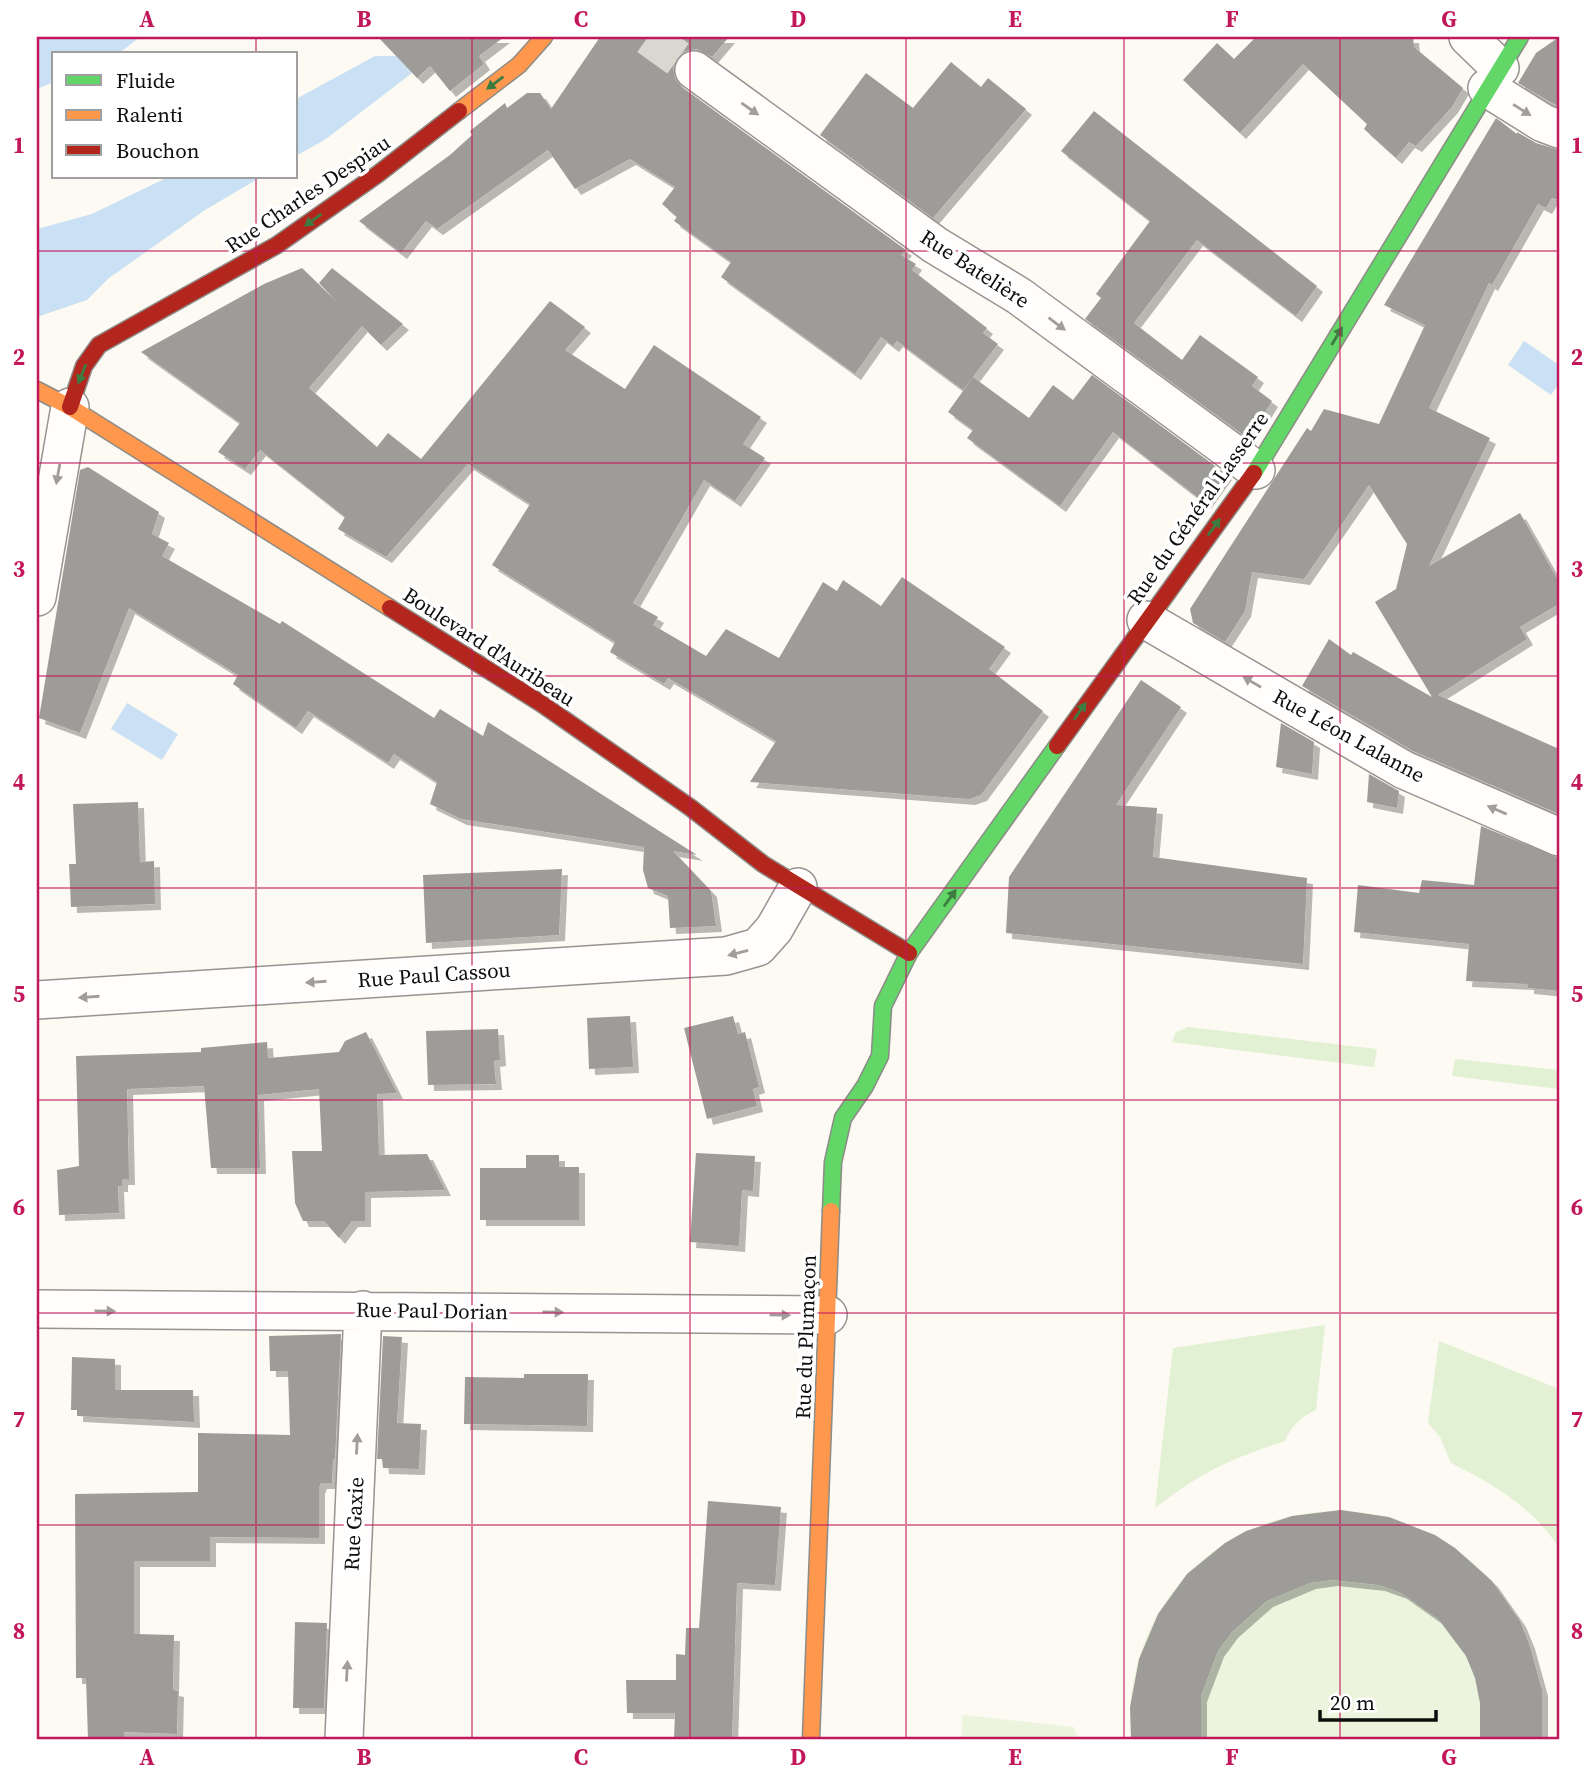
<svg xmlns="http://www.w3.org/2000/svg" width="1596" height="1776" font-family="'Source Serif 4',serif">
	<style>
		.green { fill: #e2f1d3 }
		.pitch { fill: #ecf4dd }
		.water { fill: #cae0f4 }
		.building { fill: #9e9c98; filter: url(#shadow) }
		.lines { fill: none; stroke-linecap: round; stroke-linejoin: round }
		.street-tunnel { stroke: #d8d7d0; stroke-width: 37; stroke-dasharray: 37 18; stroke-linecap: butt }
		.street-casing { stroke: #959491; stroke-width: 40 }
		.fast-casing { stroke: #8c8b87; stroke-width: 19 }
		.slow-casing { stroke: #8c8b87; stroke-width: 19 }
		.jam-casing { stroke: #8c8b87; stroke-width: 19 }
		.street { stroke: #fffefd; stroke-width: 37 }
		.fast { stroke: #63d668; stroke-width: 16 }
		.slow { stroke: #ff974d; stroke-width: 16 }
		.jam { stroke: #b3261e; stroke-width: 16 }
		.oneway { fill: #3d7c40 }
		.oneway2 { fill: #9f9e9d }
		.grid { fill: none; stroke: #c2185b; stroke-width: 2; stroke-opacity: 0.55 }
		.labels { text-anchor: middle; stroke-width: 7; stroke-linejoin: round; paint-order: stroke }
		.street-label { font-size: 21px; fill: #0e0e0e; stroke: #fff }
		.neatline { fill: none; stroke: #c2185b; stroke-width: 2.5 }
		.grid-label { font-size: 23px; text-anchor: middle; font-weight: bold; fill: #c2185b }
	</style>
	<defs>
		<filter id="shadow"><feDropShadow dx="6" dy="6" stdDeviation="0" flood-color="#0004"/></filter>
	</defs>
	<rect width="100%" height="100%" fill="#fcfaf2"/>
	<!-- green -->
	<path class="green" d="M 1188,1027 L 1377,1049 L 1374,1067 L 1172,1042 L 1176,1032 Z
		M 1455,1059 L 1559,1070 L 1559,1089 L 1452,1076 Z
		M 1325,1325 L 1316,1410 C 1301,1417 1292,1425 1285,1441 C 1229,1459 1202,1472 1155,1508 L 1173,1348 Z
		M 1439,1341 L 1559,1389 L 1559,1548 C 1534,1508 1492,1483 1451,1463 L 1440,1437 L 1428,1423 Z"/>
	<!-- pitch -->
	<path class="pitch" d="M 1341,1510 C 1469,1521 1547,1612 1542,1739 L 1132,1739 C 1121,1655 1170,1567 1247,1531 C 1276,1517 1308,1512 1341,1510 Z
		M 963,1715 L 1074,1727 L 1077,1739 L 961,1739 Z"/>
	<!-- water -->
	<path class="water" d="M 37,37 L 140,37 L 118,54 L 54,54 L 54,82 L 37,89 Z
		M 375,56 L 396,56 L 412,73 L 326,139 L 296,156 L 296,99 Z
		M 168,177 L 261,177 L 205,210 L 109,278 L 87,300 L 37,317 L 37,229 L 92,214 Z
		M 1524,341 L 1559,365 L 1559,383 L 1551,395 L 1508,365 Z
		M 127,703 L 178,734 L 162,760 L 111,729 Z"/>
	<!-- building -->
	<path class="building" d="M 378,37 L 504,37 L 479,56 L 484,64 L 450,91 L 430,66 L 417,78 Z
		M 600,37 L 729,37 L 712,57 L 697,49 L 685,51 L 677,58 L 673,67 L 675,79 L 682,87 L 906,250 L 901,255 L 916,264 L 912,270 L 987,328 L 983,333 L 998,344 L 963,390 L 897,341 L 893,346 L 881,337 L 855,374 L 721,277 L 731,262 L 674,221 L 677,217 L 662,204 L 675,187 L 630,159 L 575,189 L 548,150 L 437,229 L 426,221 L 401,253 L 359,221 L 450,155 L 472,135 L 470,131 L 505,103 L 507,108 L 527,93 L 540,93 L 551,109 Z
		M 1256,37 L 1413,37 L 1414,47 L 1463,88 L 1452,107 L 1416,146 L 1409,142 L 1396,158 L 1364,129 L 1367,124 L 1303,64 L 1240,133 L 1183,80 L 1217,43 L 1234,59 Z
		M 1559,37 L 1559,107 L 1518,83 L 1536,53 Z
		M 951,62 L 981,87 L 988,78 L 1026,109 L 933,218 L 820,135 L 866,73 L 913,108 Z
		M 1094,111 L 1317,286 L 1296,316 L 1197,240 L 1134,323 L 1182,360 L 1200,335 L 1258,377 L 1252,386 L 1272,401 L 1249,439 L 1085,319 L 1101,298 L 1096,294 L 1150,221 L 1061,151 Z
		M 1496,118 L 1517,134 L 1517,132 L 1536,143 L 1559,150 L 1559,200 L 1552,198 L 1546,208 L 1538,204 L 1492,285 L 1489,283 L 1429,408 L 1490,438 L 1429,566 L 1520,513 L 1559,582 L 1559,604 L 1520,627 L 1527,639 L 1438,695 L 1559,749 L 1559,814 L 1413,751 L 1302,686 L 1329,639 L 1351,655 L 1353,652 L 1432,697 L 1375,602 L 1396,589 L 1407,544 L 1369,485 L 1304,579 L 1252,572 L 1245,611 L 1225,642 L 1193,623 L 1190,609 L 1307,428 L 1311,431 L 1324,409 L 1379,424 L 1425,325 L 1384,305 Z
		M 302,268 L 337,302 L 319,283 L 332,268 L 403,324 L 381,345 L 362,326 L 309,388 L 377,447 L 388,433 L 421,459 L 550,301 L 585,327 L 565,350 L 625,389 L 654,345 L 761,417 L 743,444 L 765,458 L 735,501 L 704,480 L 633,603 L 658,617 L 653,625 L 706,656 L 726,629 L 779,658 L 823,582 L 837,591 L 843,580 L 881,606 L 902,577 L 1005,647 L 989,669 L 1043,711 L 981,795 L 969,799 L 750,782 L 776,741 L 668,678 L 664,684 L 610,652 L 615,642 L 492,565 L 530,504 L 468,464 L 386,557 L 338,529 L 345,517 L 260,450 L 245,469 L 218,452 L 240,423 L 141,352 L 264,284 Z
		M 1092,375 L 1226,474 L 1205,503 L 1113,432 L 1060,506 L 967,438 L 973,430 L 948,412 L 973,377 L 1029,418 L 1053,385 L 1073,400 Z
		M 88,467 L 159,512 L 152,534 L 169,543 L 162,556 L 280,624 L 282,621 L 434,718 L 440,709 L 483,736 L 488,722 L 697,855 L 673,851 L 711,891 L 716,926 L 670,928 L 668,896 L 648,888 L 643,870 L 644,847 L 461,819 L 430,804 L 437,782 L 394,754 L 388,763 L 308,711 L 296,728 L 233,684 L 238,675 L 129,608 L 80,733 L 39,718 L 80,470 Z
		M 1141,680 L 1181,707 L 1116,805 L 1157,808 L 1153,857 L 1307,878 L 1303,964 L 1006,933 L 1009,877 Z
		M 1281,723 L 1314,742 L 1312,774 L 1276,767 Z
		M 1369,774 L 1399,791 L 1397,808 L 1367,802 Z
		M 138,802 L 140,862 L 154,861 L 155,904 L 71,907 L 69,864 L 76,864 L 73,804 Z
		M 1481,826 L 1559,858 L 1559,991 L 1528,988 L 1528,984 L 1466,981 L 1469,944 L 1354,932 L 1358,885 L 1419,893 L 1422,880 L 1474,885 Z
		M 562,869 L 559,935 L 426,943 L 423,875 Z
		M 630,1016 L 633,1067 L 589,1069 L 587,1018 Z
		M 733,1016 L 738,1034 L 745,1032 L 759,1087 L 753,1089 L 757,1106 L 707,1119 L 684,1028 Z
		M 498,1029 L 500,1060 L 494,1061 L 496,1084 L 428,1085 L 426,1031 Z
		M 366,1032 L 397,1093 L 377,1094 L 379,1155 L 427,1154 L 445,1190 L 365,1192 L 365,1221 L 352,1221 L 339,1238 L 324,1221 L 303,1221 L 295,1203 L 292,1151 L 322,1151 L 319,1089 L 258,1095 L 260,1168 L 211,1168 L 204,1086 L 127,1089 L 129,1179 L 122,1179 L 122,1186 L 118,1186 L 119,1213 L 59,1215 L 57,1170 L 79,1166 L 76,1056 L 201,1052 L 201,1048 L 267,1042 L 268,1058 L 339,1052 L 345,1041 Z
		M 696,1153 L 755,1156 L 753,1191 L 742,1190 L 739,1246 L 690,1242 Z
		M 526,1155 L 559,1155 L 559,1167 L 579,1167 L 579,1220 L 480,1220 L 480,1168 L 526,1168 Z
		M 341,1334 L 335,1459 L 333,1459 L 332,1483 L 321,1483 L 319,1488 L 319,1538 L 210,1537 L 210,1561 L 134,1561 L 134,1634 L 174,1635 L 173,1690 L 178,1691 L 177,1734 L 124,1732 L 124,1739 L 88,1739 L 86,1678 L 76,1678 L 75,1494 L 198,1492 L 198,1433 L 290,1435 L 288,1371 L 270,1371 L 269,1336 Z
		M 383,1336 L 402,1337 L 397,1423 L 421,1424 L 419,1469 L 383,1468 L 382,1459 L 377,1459 Z
		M 72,1357 L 115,1359 L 115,1390 L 193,1390 L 194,1422 L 77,1416 L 77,1410 L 71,1410 Z
		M 524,1374 L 588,1374 L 587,1426 L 464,1424 L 465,1377 L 524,1378 Z
		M 708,1501 L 781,1507 L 775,1585 L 737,1583 L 732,1739 L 674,1739 L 675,1713 L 627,1713 L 626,1680 L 676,1680 L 676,1654 L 685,1655 L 686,1628 L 699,1628 Z
		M 1341,1510 L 1389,1517 L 1435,1535 L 1455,1548 L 1492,1581 L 1520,1621 L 1529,1643 L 1542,1690 L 1542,1739 L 1480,1739 L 1480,1703 L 1475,1678 L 1466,1656 L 1439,1620 L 1401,1593 L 1379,1585 L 1332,1580 L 1310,1583 L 1267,1601 L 1232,1632 L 1218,1651 L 1201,1696 L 1201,1739 L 1131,1739 L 1130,1707 L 1139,1659 L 1158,1614 L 1187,1574 L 1225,1543 L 1246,1531 L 1292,1516 Z
		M 295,1622 L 327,1623 L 324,1708 L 293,1708 Z"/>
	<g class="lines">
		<!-- street-tunnel -->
		<path class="street-tunnel" d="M 648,37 L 694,70"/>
		<!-- street casing -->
		<g class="street-casing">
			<path id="street" d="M 1468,37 L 1500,68
				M 694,70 L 935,245 L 1019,296 L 1256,470
				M 1487,88 L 1543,123 L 1559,129
				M 37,597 L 70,407
				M 1146,620 L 1404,770 L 1559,837
				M 37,1000 L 726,956 L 758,947 L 774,929 L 798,887
				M 37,1309 L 828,1315
				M 344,1739 L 363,1310"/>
		</g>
		<!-- fast casing -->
		<g class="fast-casing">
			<path id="fast" d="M 1254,473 L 1520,37
				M 831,1211 L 833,1162 L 843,1118 L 865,1086 L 880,1056 L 883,1006 L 909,953 L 1057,746"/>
		</g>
		<!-- slow casing -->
		<g class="slow-casing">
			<path id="slow" d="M 459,111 L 519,65 L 544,37
				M 37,390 L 70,407 L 390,608
				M 811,1739 L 831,1211"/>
		</g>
		<!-- jam casing -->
		<g class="jam-casing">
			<path id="jam" d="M 70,407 L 84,366 L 99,345 L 277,245 L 378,174 L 459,111
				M 390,608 L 542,704 L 691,808 L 763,864 L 909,953
				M 1057,746 L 1254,473"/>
		</g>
		<!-- street -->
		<use href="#street" class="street"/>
		<!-- fast -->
		<use href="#fast" class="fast"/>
		<!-- slow -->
		<use href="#slow" class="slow"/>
		<!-- jam -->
		<use href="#jam" class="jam"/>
	</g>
	<!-- one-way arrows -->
	<defs><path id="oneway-solid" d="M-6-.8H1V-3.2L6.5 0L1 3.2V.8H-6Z" transform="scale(1.75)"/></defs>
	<g class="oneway">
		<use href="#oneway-solid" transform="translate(495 83) rotate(143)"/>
		<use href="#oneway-solid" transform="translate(313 220) rotate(144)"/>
		<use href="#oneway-solid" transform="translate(1337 336) rotate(-59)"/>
		<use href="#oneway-solid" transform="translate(82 374) rotate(112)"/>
		<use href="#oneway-solid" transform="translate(1214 527) rotate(-54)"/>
		<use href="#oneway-solid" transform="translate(1080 711) rotate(-55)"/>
		<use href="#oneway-solid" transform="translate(950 898) rotate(-54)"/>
	</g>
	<g class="oneway2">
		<use href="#oneway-solid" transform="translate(750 109) rotate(35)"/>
		<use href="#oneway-solid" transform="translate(1522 110) rotate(32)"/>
		<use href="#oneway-solid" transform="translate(1057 324) rotate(37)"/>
		<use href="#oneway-solid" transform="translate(58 474) rotate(100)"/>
		<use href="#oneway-solid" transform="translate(1252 682) rotate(-150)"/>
		<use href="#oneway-solid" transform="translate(1497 810) rotate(-157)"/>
		<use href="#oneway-solid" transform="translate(738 953) rotate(166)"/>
		<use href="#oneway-solid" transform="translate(316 982) rotate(176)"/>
		<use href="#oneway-solid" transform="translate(89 997) rotate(176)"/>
		<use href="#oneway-solid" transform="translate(105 1311) rotate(1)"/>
		<use href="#oneway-solid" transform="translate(553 1312) rotate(1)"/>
		<use href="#oneway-solid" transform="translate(780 1315) rotate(1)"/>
		<use href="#oneway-solid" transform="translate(357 1444) rotate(-87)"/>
		<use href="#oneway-solid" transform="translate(347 1671) rotate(-87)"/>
	</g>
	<!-- grid -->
	<path class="grid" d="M 256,37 L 256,54M 472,37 L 472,1739M 690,37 L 690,1739M 906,37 L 906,1739M 1124,37 L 1124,1739M 1340,37 L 1340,1739M 256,177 L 256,1739M 37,251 L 1559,251M 37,463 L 1559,463M 37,676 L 1559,676M 37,888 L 1559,888M 37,1100 L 1559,1100M 37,1313 L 1559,1313M 37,1525 L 1559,1525"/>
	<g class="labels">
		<!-- street labels -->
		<g class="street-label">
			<text transform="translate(308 194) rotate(-34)" y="7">Rue Charles Despiau</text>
			<text transform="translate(975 269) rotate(33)" y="7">Rue Batelière</text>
			<text transform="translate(1198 508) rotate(-55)" y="7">Rue du Général Lasserre</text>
			<text transform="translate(489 647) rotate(33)" y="7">Boulevard d'Auribeau</text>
			<text transform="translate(1349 736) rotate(29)" y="7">Rue Léon Lalanne</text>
			<text transform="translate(434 975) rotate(-4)" y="7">Rue Paul Cassou</text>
			<text transform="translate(432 1311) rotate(1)" y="7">Rue Paul Dorian</text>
			<text transform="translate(806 1337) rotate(-88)" y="7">Rue du Plumaçon</text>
			<text transform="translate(354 1524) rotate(-87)" y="7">Rue Gaxie</text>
		</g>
	</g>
	<!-- border -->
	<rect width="1596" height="1776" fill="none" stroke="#ffffff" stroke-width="77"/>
	<!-- legend -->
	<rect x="52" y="52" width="245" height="126" fill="#ffffff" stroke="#9f9f9f" stroke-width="2"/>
	<rect x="66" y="75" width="35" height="10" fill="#63d668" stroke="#9f9f9f" stroke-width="2"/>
	<text x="116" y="88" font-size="21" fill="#0e0e0e">Fluide</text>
	<rect x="66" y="110" width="35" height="10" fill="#ff974d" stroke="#9f9f9f" stroke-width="2"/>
	<text x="116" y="122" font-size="21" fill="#0e0e0e">Ralenti</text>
	<rect x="66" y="145" width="35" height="10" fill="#b3261e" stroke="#9f9f9f" stroke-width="2"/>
	<text x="116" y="158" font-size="21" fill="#0e0e0e">Bouchon</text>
	<!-- scale -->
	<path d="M1320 1710v10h116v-10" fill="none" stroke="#0e0e0e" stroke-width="3.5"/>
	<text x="1330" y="1710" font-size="21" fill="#0e0e0e" stroke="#ffffff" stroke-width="5" paint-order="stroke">20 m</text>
	<rect x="38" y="38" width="1520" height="1700" class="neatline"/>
	<g class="grid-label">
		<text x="147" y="27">A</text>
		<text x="364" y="27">B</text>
		<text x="581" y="27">C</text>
		<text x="798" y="27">D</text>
		<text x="1015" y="27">E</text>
		<text x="1232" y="27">F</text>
		<text x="1449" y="27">G</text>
		<text x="19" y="153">1</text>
		<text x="1577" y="153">1</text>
		<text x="19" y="365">2</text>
		<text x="1577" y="365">2</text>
		<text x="19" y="577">3</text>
		<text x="1577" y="577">3</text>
		<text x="19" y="790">4</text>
		<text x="1577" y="790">4</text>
		<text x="19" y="1002">5</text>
		<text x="1577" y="1002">5</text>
		<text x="19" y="1215">6</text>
		<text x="1577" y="1215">6</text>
		<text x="19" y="1427">7</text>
		<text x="1577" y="1427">7</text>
		<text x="19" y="1639">8</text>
		<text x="1577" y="1639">8</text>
		<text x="147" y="1765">A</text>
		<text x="364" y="1765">B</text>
		<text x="581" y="1765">C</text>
		<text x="798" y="1765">D</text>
		<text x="1015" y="1765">E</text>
		<text x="1232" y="1765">F</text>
		<text x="1449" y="1765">G</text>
	</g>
</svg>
